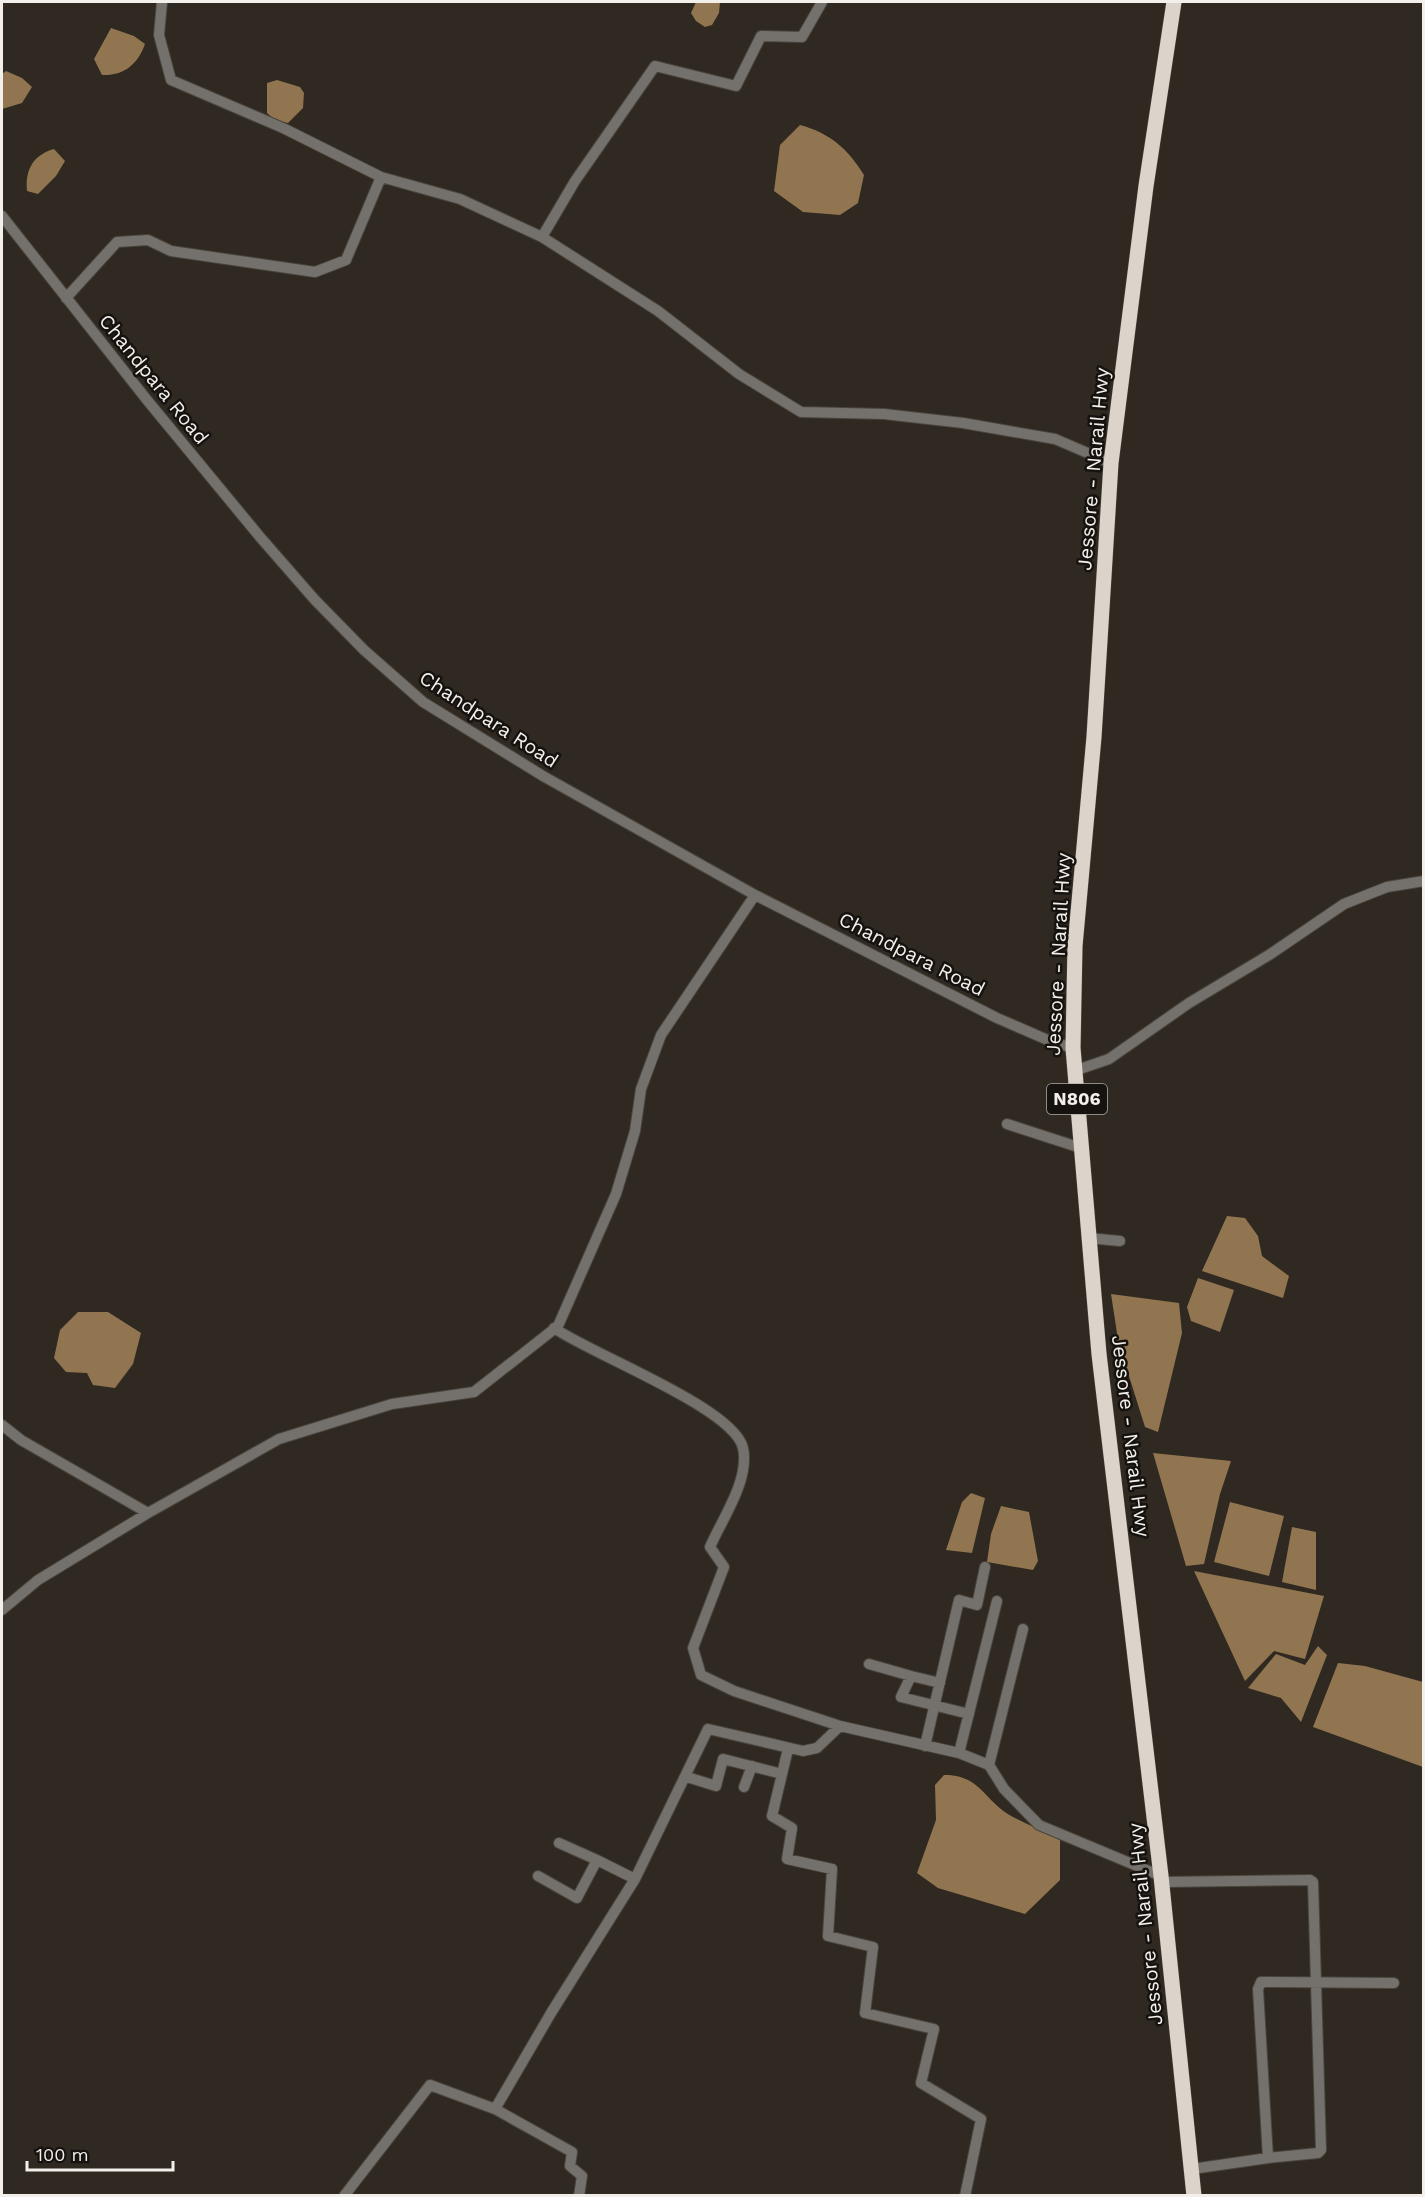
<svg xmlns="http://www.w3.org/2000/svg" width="1425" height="2197" font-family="'Work Sans',sans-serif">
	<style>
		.water { fill: #917550 }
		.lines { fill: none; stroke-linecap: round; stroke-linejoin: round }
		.minor-casing { stroke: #4a453d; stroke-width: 12 }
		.highway-casing { stroke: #4a453d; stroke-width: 16 }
		.minor { stroke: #74716d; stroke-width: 10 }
		.highway { stroke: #dcd4ca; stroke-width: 15 }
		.labels { text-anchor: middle; stroke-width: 5; stroke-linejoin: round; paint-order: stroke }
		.shield { fill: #15120f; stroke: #b0ada8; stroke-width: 1.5 }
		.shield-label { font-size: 18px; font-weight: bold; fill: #f3efea }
		.street-label { font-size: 20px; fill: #f3efea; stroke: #15120f }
	</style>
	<rect width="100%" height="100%" fill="#2f2921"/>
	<!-- water -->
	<path class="water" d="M 696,2 L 720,2 L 719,13 L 712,25 L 705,27 L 696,21 L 691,13 Z
		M 111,28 L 134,36 L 145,44 C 138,64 124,76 102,75 L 94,59 Z
		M 6,71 L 22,78 L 32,87 L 22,103 L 2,109 L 2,74 Z
		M 277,80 L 300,87 L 304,93 L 303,108 L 288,123 L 275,120 L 267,113 L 267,83 Z
		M 800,125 C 830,133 848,149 864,175 L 858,203 L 840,215 L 803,212 L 774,191 L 780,145 Z
		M 54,149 L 65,161 L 56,176 L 38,194 L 27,191 C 25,170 33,155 54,149 Z
		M 1227,1216 L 1245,1218 L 1258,1236 L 1262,1256 L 1289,1276 L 1283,1298 L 1202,1271 Z
		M 1198,1278 L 1234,1290 L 1220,1332 L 1191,1321 L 1187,1307 Z
		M 1111,1294 L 1179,1303 L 1182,1333 L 1158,1432 L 1145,1427 L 1123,1357 L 1114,1355 L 1117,1333 Z
		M 78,1312 L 108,1312 L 141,1333 L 133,1364 L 115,1388 L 93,1385 L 87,1373 L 66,1372 L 54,1358 L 60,1330 Z
		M 1153,1453 L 1231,1461 L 1220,1494 L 1204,1564 L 1186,1566 Z
		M 971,1493 L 985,1498 L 972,1553 L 946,1550 L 962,1502 Z
		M 1230,1502 L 1284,1516 L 1269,1576 L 1214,1562 Z
		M 1001,1506 L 1029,1512 L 1038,1561 L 1033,1570 L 987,1562 L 991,1534 Z
		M 1292,1527 L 1316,1532 L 1316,1590 L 1282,1582 Z
		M 1194,1571 L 1324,1596 L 1305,1659 L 1274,1651 L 1245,1681 Z
		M 1318,1646 L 1327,1655 L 1301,1722 L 1281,1698 L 1248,1688 L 1276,1654 L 1305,1665 Z
		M 1338,1663 L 1365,1666 L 1423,1682 L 1423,1767 L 1313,1727 Z
		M 944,1775 C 982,1775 983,1801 1013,1817 C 1029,1825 1045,1832 1060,1840 L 1060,1880 L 1025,1914 L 938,1888 L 917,1873 L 936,1820 L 935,1785 Z"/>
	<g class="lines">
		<!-- minor casing -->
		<g class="minor-casing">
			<path id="minor" d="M 162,2 L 159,35 L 171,80 L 283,128 L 381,177
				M 2,216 L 147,400 L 260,537 L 315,600 L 364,650 L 423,702 L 543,776 L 755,895 L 997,1018 L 1050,1041 L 1073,1048
				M 542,237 L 575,181 L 655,66 L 736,86 L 761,36 L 802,37 L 822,2
				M 66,298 L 117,242 L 148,240 L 171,251 L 315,272 L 346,260 L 381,177 L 460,199 L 542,237 L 658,311 L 739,374 L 801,412 L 884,414 L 963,423 L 1055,439 L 1111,463
				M 1074,1071 L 1109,1059 L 1189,1003 L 1269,955 L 1344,904 L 1387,887 L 1424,881
				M 1007,1124 L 1081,1148
				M 1088,1238 L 1120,1241
				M 554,1328 C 591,1354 734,1408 743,1448 C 750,1480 722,1519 710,1547 L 724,1567 L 693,1648 L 701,1675 L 734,1691 L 840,1726
				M 2,1425 L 21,1440 L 148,1513
				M 2,1610 L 38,1580 L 148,1513 L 279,1439 L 392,1404 L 474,1392 L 558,1326 L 616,1194 L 635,1131 L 641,1089 L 661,1035 L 755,895
				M 869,1664 L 911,1676 L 901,1697 L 969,1714
				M 911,1676 L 940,1683
				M 925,1746 L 959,1600 L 977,1605 L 985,1567
				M 959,1753 L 997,1601
				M 989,1765 L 1023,1629
				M 782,1774 L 772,1816 L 792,1828 L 787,1859 L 832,1869 L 828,1936 L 873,1947 L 865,2013 L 934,2029 L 921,2083 L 981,2119 L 965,2196
				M 687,1777 L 716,1786 L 723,1759 L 782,1774 L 788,1749
				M 744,1787 L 752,1766
				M 559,1843 L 597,1860
				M 538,1876 L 577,1898 L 597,1860 L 635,1879
				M 1162,1882 L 1310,1880 L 1313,1882 L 1321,2150 L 1318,2153 L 1268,2158
				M 495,2109 L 572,2152 L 570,2166 L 582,2176 L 579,2196
				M 1192,2169 L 1268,2158 L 1258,1989 L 1261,1982 L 1394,1983
				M 344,2196 L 430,2085 L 495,2109 L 551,2013 L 635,1879 L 708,1729 L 803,1751 L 817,1748 L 840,1726 L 959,1753 L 989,1765 L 1004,1789 L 1039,1825 L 1161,1876"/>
		</g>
		<!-- highway casing -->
		<g class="highway-casing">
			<path id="highway" d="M 1174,2 L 1146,186 L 1111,463 L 1094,737 L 1075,946 L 1073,1048 L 1099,1354 L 1161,1876 L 1194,2196"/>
		</g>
		<!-- minor -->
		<use href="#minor" class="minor"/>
		<!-- highway -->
		<use href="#highway" class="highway"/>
	</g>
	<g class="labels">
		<!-- shield labels -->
		<rect class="shield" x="1047" y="1084" width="60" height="30" rx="4.5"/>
		<g class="shield-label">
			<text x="1077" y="1105">N806</text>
		</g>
		<!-- street labels -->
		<g class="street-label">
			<text transform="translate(154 379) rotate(51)" y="7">Chandpara Road</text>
			<text transform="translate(1093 469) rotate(-85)" y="7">Jessore - Narail Hwy</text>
			<text transform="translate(489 719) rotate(33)" y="7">Chandpara Road</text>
			<text transform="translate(912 954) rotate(27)" y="7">Chandpara Road</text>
			<text transform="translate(1058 954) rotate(-87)" y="7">Jessore - Narail Hwy</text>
			<text transform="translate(1131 1436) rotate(83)" y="7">Jessore - Narail Hwy</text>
			<text transform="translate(1145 1924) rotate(-96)" y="7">Jessore - Narail Hwy</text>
		</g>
	</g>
	<!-- border -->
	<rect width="1425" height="2197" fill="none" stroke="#f3efea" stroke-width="6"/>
	<!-- scale -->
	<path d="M27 2161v9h146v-9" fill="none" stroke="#f3efea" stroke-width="3"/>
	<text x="36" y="2161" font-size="18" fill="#f3efea" stroke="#15120f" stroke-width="4.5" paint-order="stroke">100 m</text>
</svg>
